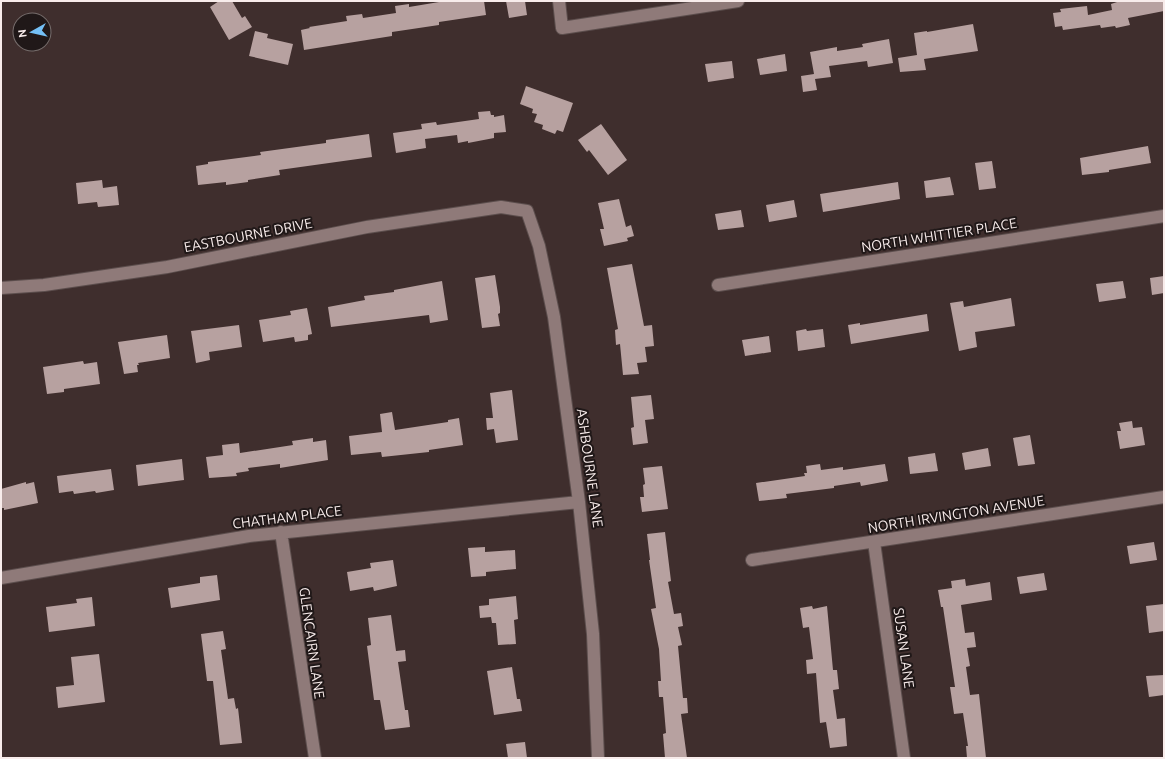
<svg xmlns="http://www.w3.org/2000/svg" width="1165" height="759" font-family="Ubuntu,sans-serif">
	<style>
		.building { fill: #b7a1a0 }
		.lines { fill: none; stroke-linecap: round; stroke-linejoin: round }
		.street-casing { stroke: #5c4e4d; stroke-width: 14 }
		.street { stroke: #8f7a79; stroke-width: 12 }
		.labels { text-anchor: middle; stroke-width: 4; stroke-linejoin: round; paint-order: stroke }
		.street-label { font-size: 14px; fill: #f8eceb; stroke: #201818 }
	</style>
	<rect width="100%" height="100%" fill="#3f2e2d"/>
	<!-- building -->
	<path class="building" d="M 219,1 L 232,1 L 242,18 L 245,16 L 252,27 L 229,40 L 210,7 Z
		M 445,1 L 484,1 L 486,15 L 439,22 L 439,25 L 392,32 L 392,36 L 304,50 L 301,30 L 310,28 L 309,27 L 347,21 L 346,16 L 362,14 L 363,18 L 396,13 L 395,6 L 409,4 L 409,7 Z
		M 506,1 L 525,1 L 527,15 L 509,18 Z
		M 1117,1 L 1164,1 L 1164,11 L 1128,18 L 1130,25 L 1116,28 L 1115,26 L 1101,28 L 1100,25 L 1063,30 L 1062,26 L 1055,27 L 1053,13 L 1061,12 L 1060,9 L 1087,6 L 1088,15 L 1112,10 L 1111,4 L 1117,2 Z
		M 973,24 L 978,51 L 924,59 L 926,70 L 900,72 L 898,58 L 917,55 L 914,33 L 927,31 L 927,32 Z
		M 255,31 L 268,34 L 267,38 L 293,44 L 288,65 L 249,56 Z
		M 889,39 L 893,63 L 868,67 L 867,61 L 829,66 L 831,77 L 815,79 L 817,90 L 803,92 L 801,76 L 814,74 L 810,52 L 837,47 L 837,51 L 863,47 L 862,44 Z
		M 785,54 L 787,71 L 760,75 L 757,59 Z
		M 732,61 L 734,78 L 708,82 L 705,64 Z
		M 526,86 L 573,103 L 563,132 L 557,130 L 555,134 L 542,129 L 543,125 L 534,122 L 537,114 L 532,113 L 533,109 L 520,104 Z
		M 490,111 L 491,115 L 494,115 L 494,117 L 504,115 L 506,132 L 494,133 L 494,138 L 468,143 L 468,141 L 458,143 L 457,135 L 425,139 L 426,148 L 396,153 L 393,133 L 422,129 L 421,124 L 436,122 L 437,125 L 479,119 L 478,112 Z
		M 601,124 L 627,160 L 608,175 L 589,150 L 587,152 L 578,140 Z
		M 369,134 L 372,157 L 279,170 L 280,175 L 248,180 L 248,182 L 226,185 L 226,182 L 198,185 L 196,166 L 208,164 L 208,162 L 261,155 L 260,152 L 326,143 L 326,140 Z
		M 1148,146 L 1151,163 L 1109,170 L 1109,172 L 1082,175 L 1080,158 Z
		M 992,161 L 996,188 L 979,190 L 975,163 Z
		M 950,177 L 954,195 L 926,198 L 924,181 Z
		M 102,180 L 103,188 L 117,186 L 119,205 L 98,207 L 97,202 L 78,204 L 76,183 Z
		M 898,182 L 900,199 L 823,212 L 820,194 Z
		M 619,199 L 626,227 L 631,225 L 634,236 L 627,238 L 628,241 L 604,246 L 600,229 L 604,229 L 598,203 Z
		M 794,200 L 797,217 L 769,222 L 766,205 Z
		M 741,210 L 744,227 L 718,230 L 715,214 Z
		M 632,264 L 644,326 L 652,325 L 654,346 L 645,347 L 647,362 L 637,363 L 639,374 L 623,375 L 620,344 L 616,345 L 615,330 L 618,329 L 607,268 Z
		M 495,275 L 500,307 L 500,313 L 498,314 L 500,326 L 482,328 L 475,278 Z
		M 1164,276 L 1164,293 L 1152,295 L 1150,278 Z
		M 442,281 L 448,320 L 430,323 L 429,315 L 331,327 L 328,307 L 365,300 L 364,296 L 394,292 L 394,290 Z
		M 1123,281 L 1126,298 L 1099,302 L 1096,284 Z
		M 1011,298 L 1015,326 L 975,332 L 977,347 L 959,351 L 950,303 L 963,301 L 964,307 Z
		M 307,308 L 312,334 L 308,335 L 308,340 L 295,342 L 294,337 L 263,342 L 259,320 L 291,315 L 290,311 Z
		M 927,314 L 929,331 L 851,344 L 848,325 L 860,323 L 860,325 Z
		M 239,325 L 242,347 L 209,352 L 210,360 L 196,363 L 191,331 Z
		M 806,329 L 807,331 L 823,329 L 825,347 L 798,351 L 796,331 Z
		M 167,335 L 170,358 L 138,363 L 139,365 L 137,365 L 138,372 L 124,374 L 118,342 Z
		M 769,336 L 771,352 L 745,356 L 742,340 Z
		M 83,361 L 84,364 L 97,362 L 100,384 L 64,389 L 64,392 L 47,394 L 43,367 Z
		M 512,390 L 518,440 L 496,443 L 494,429 L 487,430 L 486,418 L 493,418 L 490,393 Z
		M 651,395 L 654,419 L 645,420 L 648,443 L 633,445 L 631,428 L 634,427 L 631,397 Z
		M 392,412 L 395,430 L 448,422 L 448,420 L 459,418 L 463,445 L 429,450 L 429,452 L 382,457 L 381,452 L 351,455 L 349,436 L 382,432 L 380,414 Z
		M 1132,421 L 1133,428 L 1142,427 L 1145,445 L 1120,449 L 1117,431 L 1121,431 L 1119,423 Z
		M 1030,435 L 1035,464 L 1018,466 L 1013,438 Z
		M 313,438 L 313,442 L 326,440 L 328,460 L 280,468 L 280,464 L 248,468 L 249,471 L 236,473 L 237,476 L 209,478 L 206,457 L 223,455 L 222,445 L 239,443 L 240,453 L 293,445 L 292,441 Z
		M 988,448 L 991,466 L 965,470 L 962,453 Z
		M 935,453 L 938,471 L 910,474 L 908,457 Z
		M 182,459 L 184,480 L 138,486 L 136,465 Z
		M 820,464 L 821,470 L 843,467 L 843,470 L 885,464 L 888,481 L 861,486 L 860,482 L 834,486 L 834,488 L 786,494 L 787,498 L 759,501 L 756,483 L 805,476 L 804,473 L 807,473 L 806,466 Z
		M 662,466 L 668,509 L 642,512 L 640,497 L 644,497 L 643,485 L 645,484 L 643,468 Z
		M 111,469 L 114,490 L 96,493 L 95,491 L 74,494 L 73,491 L 59,493 L 57,476 Z
		M 26,482 L 26,484 L 34,482 L 38,503 L 4,510 L 4,508 L 1,508 L 1,489 Z
		M 665,532 L 671,581 L 668,582 L 674,614 L 681,613 L 683,626 L 678,627 L 682,645 L 678,646 L 683,698 L 687,698 L 688,713 L 681,714 L 687,758 L 665,758 L 663,734 L 666,733 L 663,697 L 659,697 L 658,681 L 661,681 L 659,649 L 651,609 L 656,608 L 649,560 L 650,560 L 647,534 Z
		M 1154,542 L 1157,560 L 1130,564 L 1127,546 Z
		M 485,547 L 485,552 L 515,550 L 516,569 L 486,572 L 486,576 L 471,577 L 468,548 Z
		M 393,560 L 397,586 L 374,591 L 373,587 L 350,591 L 347,572 L 371,568 L 370,563 Z
		M 1044,573 L 1047,590 L 1020,594 L 1017,577 Z
		M 217,575 L 220,600 L 171,608 L 168,588 L 200,583 L 200,577 Z
		M 965,579 L 966,586 L 990,582 L 992,600 L 961,605 L 965,633 L 974,632 L 976,647 L 967,648 L 970,666 L 966,667 L 970,695 L 979,694 L 986,758 L 967,758 L 966,746 L 968,746 L 963,713 L 954,714 L 950,687 L 955,687 L 943,607 L 941,607 L 938,590 L 952,588 L 951,581 Z
		M 516,596 L 518,619 L 514,620 L 516,644 L 498,645 L 496,623 L 492,623 L 491,617 L 480,618 L 479,606 L 489,605 L 489,599 Z
		M 92,597 L 95,626 L 49,632 L 46,607 L 77,603 L 76,599 Z
		M 1164,604 L 1164,631 L 1149,633 L 1146,606 Z
		M 812,606 L 813,609 L 827,606 L 833,670 L 837,670 L 839,689 L 833,690 L 837,719 L 845,718 L 847,746 L 830,748 L 826,722 L 820,723 L 816,673 L 807,674 L 806,660 L 813,659 L 809,627 L 803,628 L 800,608 Z
		M 391,615 L 396,651 L 405,650 L 406,661 L 398,662 L 405,710 L 408,710 L 410,727 L 385,730 L 380,700 L 374,700 L 367,646 L 371,645 L 368,618 Z
		M 223,631 L 226,649 L 221,650 L 228,699 L 234,698 L 236,709 L 238,708 L 242,743 L 220,745 L 213,681 L 207,681 L 201,634 Z
		M 99,654 L 105,702 L 58,708 L 56,687 L 74,685 L 71,657 Z
		M 512,667 L 517,699 L 520,699 L 522,711 L 494,715 L 487,671 Z
		M 1164,675 L 1164,695 L 1149,697 L 1146,676 Z
		M 525,742 L 527,758 L 508,758 L 506,744 Z"/>
	<g class="lines">
		<!-- street casing -->
		<g class="street-casing">
			<path id="street" d="M 559,1 L 562,28 L 738,1
				M 718,285 L 1164,216
				M 1,288 L 44,285 L 167,267 L 367,227 L 501,207 L 527,211 L 539,246 L 554,317 L 579,502 L 593,634 L 598,758
				M 281,532 L 315,758
				M 874,542 L 904,758
				M 752,560 L 1164,497
				M 1,578 L 249,536 L 579,502"/>
		</g>
		<!-- street -->
		<use href="#street" class="street"/>
	</g>
	<g class="labels">
		<!-- street labels -->
		<g class="street-label">
			<text transform="translate(248 235) rotate(-11)" y="5">EASTBOURNE DRIVE</text>
			<text transform="translate(939 235) rotate(-9)" y="5">NORTH WHITTIER PLACE</text>
			<text transform="translate(590 468) rotate(82)" y="5">ASHBOURNE LANE</text>
			<text transform="translate(956 514) rotate(-9)" y="5">NORTH IRVINGTON AVENUE</text>
			<text transform="translate(287 517) rotate(-7)" y="5">CHATHAM PLACE</text>
			<text transform="translate(312 643) rotate(82)" y="5">GLENCAIRN LANE</text>
			<text transform="translate(904 648) rotate(82)" y="5">SUSAN LANE</text>
		</g>
	</g>
	<!-- border -->
	<rect width="1165" height="759" fill="none" stroke="#f8eceb" stroke-width="4"/>
	<!-- north arrow -->
	<g transform="translate(32 32) rotate(262)"><circle r="19" fill="#201818" stroke="#766d6c"/>
	<path d="M0-3L7 15L0 10L-7 15Z" fill="#74c0f6"/>
	<text y="-6" font-size="11" font-weight="bold" text-anchor="middle" fill="#f8eceb">N</text>
	</g>
</svg>
